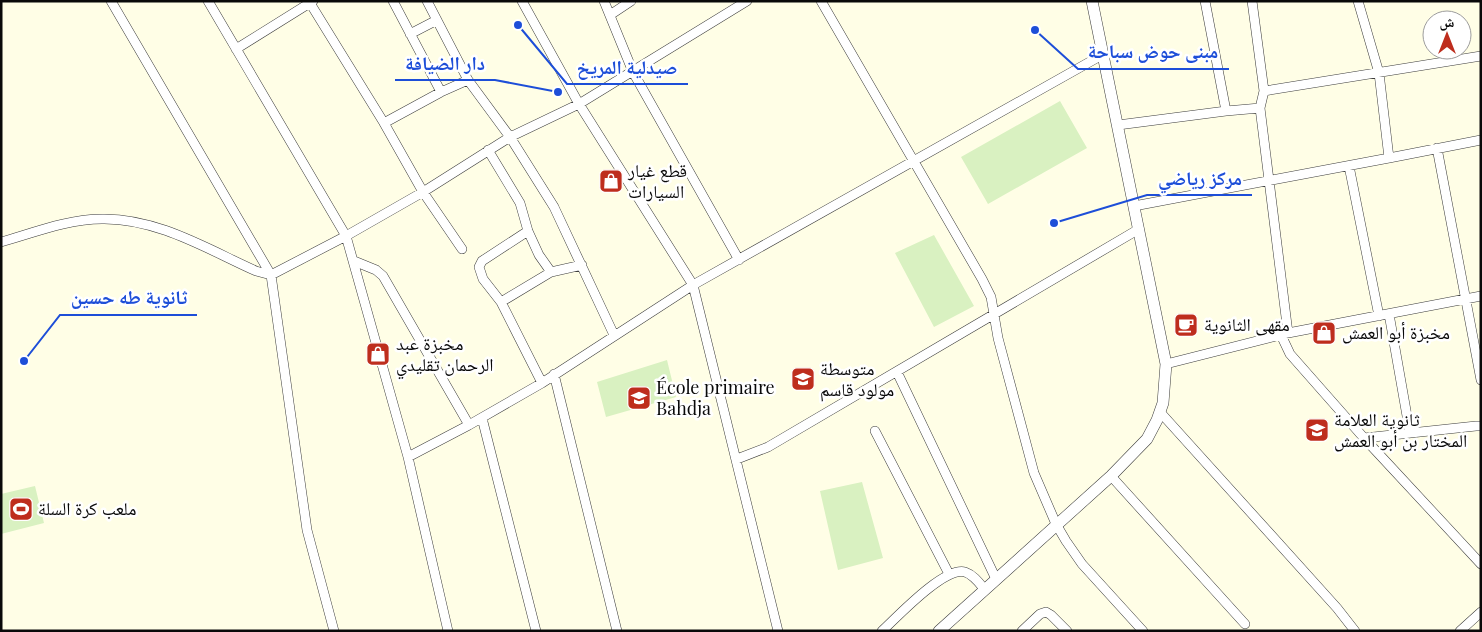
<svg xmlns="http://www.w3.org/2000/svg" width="1482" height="632" font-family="'Playfair Display','Noto Naskh Arabic',serif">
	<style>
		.pitch { fill: #d9f1c1 }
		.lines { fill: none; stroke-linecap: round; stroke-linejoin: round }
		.minor-casing { stroke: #3c3c3c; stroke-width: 10 }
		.tertiary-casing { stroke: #3c3c3c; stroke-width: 12 }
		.minor { stroke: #fff; stroke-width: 9 }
		.tertiary { stroke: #fff; stroke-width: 11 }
		.labels { text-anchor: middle; stroke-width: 5; stroke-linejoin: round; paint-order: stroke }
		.poi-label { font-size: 18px; fill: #090909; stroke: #fff; text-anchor: start }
		.leader { fill: none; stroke: #1d4ed8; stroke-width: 2 }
		.callout-dot { fill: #1d4ed8; stroke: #fff; stroke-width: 2 }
		.callout-label { font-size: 19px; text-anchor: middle; font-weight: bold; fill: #1d4ed8; stroke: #fff; stroke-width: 5; stroke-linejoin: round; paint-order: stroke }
	</style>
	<rect width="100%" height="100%" fill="#fffee6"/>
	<!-- pitch -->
	<path class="pitch" d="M 1060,101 L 1087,148 L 988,204 L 961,157 Z
		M 934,235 L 974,306 L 934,327 L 895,253 Z
		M 667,360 L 676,397 L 606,417 L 597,382 Z
		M 862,482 L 883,558 L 838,570 L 820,491 Z
		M 35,486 L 44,523 L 1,534 L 1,494 Z"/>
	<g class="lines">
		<!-- minor casing -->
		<g class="minor-casing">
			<path id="minor" d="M 111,1 L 271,275 L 346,236 L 423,192 L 510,137 L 579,104 L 747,1
				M 208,1 L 346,236 L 408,457 L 448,631
				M 393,1 L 441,92
				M 427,1 L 468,80 L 510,137 L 554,207 L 614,335
				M 522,1 L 579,104 L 693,285 L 778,631
				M 604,1 L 633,72 L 739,260
				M 821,1 L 982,279 L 991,297 L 998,338 L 1034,473 L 1056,524 L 1066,541 L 1082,564 L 1143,631
				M 1205,1 L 1226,111
				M 1358,1 L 1379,73 L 1389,158 L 1481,140
				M 310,3 L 384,123 L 423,192 L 462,249
				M 610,15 L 631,1
				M 410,34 L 437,20
				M 236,49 L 313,1
				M 1264,91 L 1481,56
				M 1260,108 L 1288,333
				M 384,123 L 441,92 L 468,80
				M 1118,125 L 1226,111 L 1260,108 L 1264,91 L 1252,1
				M 1437,148 L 1481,380
				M 488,150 L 520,203 L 528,231 L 539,255 L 551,272
				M 1349,166 L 1379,316
				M 1134,206 L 1389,158
				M 528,231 L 482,261 L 479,267 L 483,279 L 501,302 L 542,383
				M 1,242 C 33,233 68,219 102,219 C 157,218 207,249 256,271 L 271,275 L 307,530 L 334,631
				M 354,261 L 376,270 L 383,276 L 469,425
				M 501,302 L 551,272 L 582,265
				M 1389,314 L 1410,433
				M 1281,335 L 1290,354 L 1364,438 L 1481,564
				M 1166,364 L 1288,333 L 1481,296
				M 897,372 L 996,579
				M 554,374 L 617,631
				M 1160,412 L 1337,608 L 1355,631
				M 482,418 L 536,631
				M 875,431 L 949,574
				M 1364,438 L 1476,426 L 1481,426
				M 408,457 L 469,425 L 542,383 L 693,285 L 1102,55
				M 737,459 L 768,447 L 1139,229
				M 1111,476 L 1245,624
				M 882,631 C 898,616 945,566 965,572 C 974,575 980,584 985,590
				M 1022,631 L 1040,614 L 1046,612 L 1051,615 L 1067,631
				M 1460,631 L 1481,612"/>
		</g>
		<!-- tertiary casing -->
		<g class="tertiary-casing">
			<path id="tertiary" d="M 939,631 L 1111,476 L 1147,439 L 1157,420 L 1163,403 L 1166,364 L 1092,1"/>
		</g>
		<!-- minor -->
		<use href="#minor" class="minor"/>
		<!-- tertiary -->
		<use href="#tertiary" class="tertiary"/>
	</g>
	<!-- icons -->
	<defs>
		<g id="shop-square" transform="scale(1.25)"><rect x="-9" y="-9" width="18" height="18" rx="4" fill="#be2d1d" stroke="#fff"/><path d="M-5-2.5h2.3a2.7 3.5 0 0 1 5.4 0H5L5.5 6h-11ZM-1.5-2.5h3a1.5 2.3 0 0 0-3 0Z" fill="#fff"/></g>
		<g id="cafe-square" transform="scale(1.25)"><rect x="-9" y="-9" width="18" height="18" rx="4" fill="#be2d1d" stroke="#fff"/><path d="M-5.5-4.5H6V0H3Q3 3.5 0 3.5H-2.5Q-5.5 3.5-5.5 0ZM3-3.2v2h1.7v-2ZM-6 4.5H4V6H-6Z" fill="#fff"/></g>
		<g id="school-square" transform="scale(1.25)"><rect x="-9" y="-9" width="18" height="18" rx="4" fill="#be2d1d" stroke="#fff"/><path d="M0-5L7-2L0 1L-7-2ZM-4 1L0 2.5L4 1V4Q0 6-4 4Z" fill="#fff"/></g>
		<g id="stadium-square" transform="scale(1.25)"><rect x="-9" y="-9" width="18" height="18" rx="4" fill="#be2d1d" stroke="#fff"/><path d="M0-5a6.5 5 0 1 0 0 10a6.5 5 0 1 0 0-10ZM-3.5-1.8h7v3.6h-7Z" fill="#fff"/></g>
	</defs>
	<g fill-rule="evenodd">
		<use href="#shop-square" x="611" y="181"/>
		<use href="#cafe-square" x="1186" y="325"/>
		<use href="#shop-square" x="1324" y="333"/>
		<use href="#shop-square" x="378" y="354"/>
		<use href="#school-square" x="803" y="379"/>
		<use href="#school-square" x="639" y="398"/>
		<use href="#school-square" x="1317" y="430"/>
		<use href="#stadium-square" x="21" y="509"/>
	</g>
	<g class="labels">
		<!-- poi labels -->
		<g class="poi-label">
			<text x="628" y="177">قطع غيار<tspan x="628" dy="21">السيارات</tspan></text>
			<text x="1204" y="331">مقهى الثانوية</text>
			<text x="1342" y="339">مخبزة أبو العمش</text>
			<text x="396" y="350">مخبزة عبد<tspan x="396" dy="21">الرحمان تقليدي</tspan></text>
			<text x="820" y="375">متوسطة<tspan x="820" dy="21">مولود قاسم</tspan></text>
			<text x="656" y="394">École primaire<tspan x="656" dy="21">Bahdja</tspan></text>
			<text x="1334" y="426">ثانوية العلامة<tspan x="1334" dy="21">المختار بن أبو العمش</tspan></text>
			<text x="38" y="515">ملعب كرة السلة</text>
		</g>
	</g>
	<!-- callouts -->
	<path class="leader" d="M1035 30L1078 69H1229M558 92L495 80H395M518 25L567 84H688M1054 223L1147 195H1252M24 361L60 315H197"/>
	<g class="callout-dot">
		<circle cx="1035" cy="30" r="5"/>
		<circle cx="558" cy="92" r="5"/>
		<circle cx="518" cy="25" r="5"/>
		<circle cx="1054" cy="223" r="5"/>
		<circle cx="24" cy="361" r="5"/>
	</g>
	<g class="callout-label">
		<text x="1153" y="58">مبنى حوض سباحة</text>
		<text x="445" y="70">دار الضيافة</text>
		<text x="627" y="74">صيدلية المريخ</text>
		<text x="1200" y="185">مركز رياضي</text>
		<text x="129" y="304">ثانوية طه حسين</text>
	</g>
	<!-- border -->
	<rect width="1482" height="632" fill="none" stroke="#090909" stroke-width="5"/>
	<!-- north arrow -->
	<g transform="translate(1447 35)"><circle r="24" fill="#ffffff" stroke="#9d9d9d"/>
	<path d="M0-4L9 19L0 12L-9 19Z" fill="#be2d1d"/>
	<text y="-8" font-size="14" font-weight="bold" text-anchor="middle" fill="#090909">ش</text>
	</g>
</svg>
